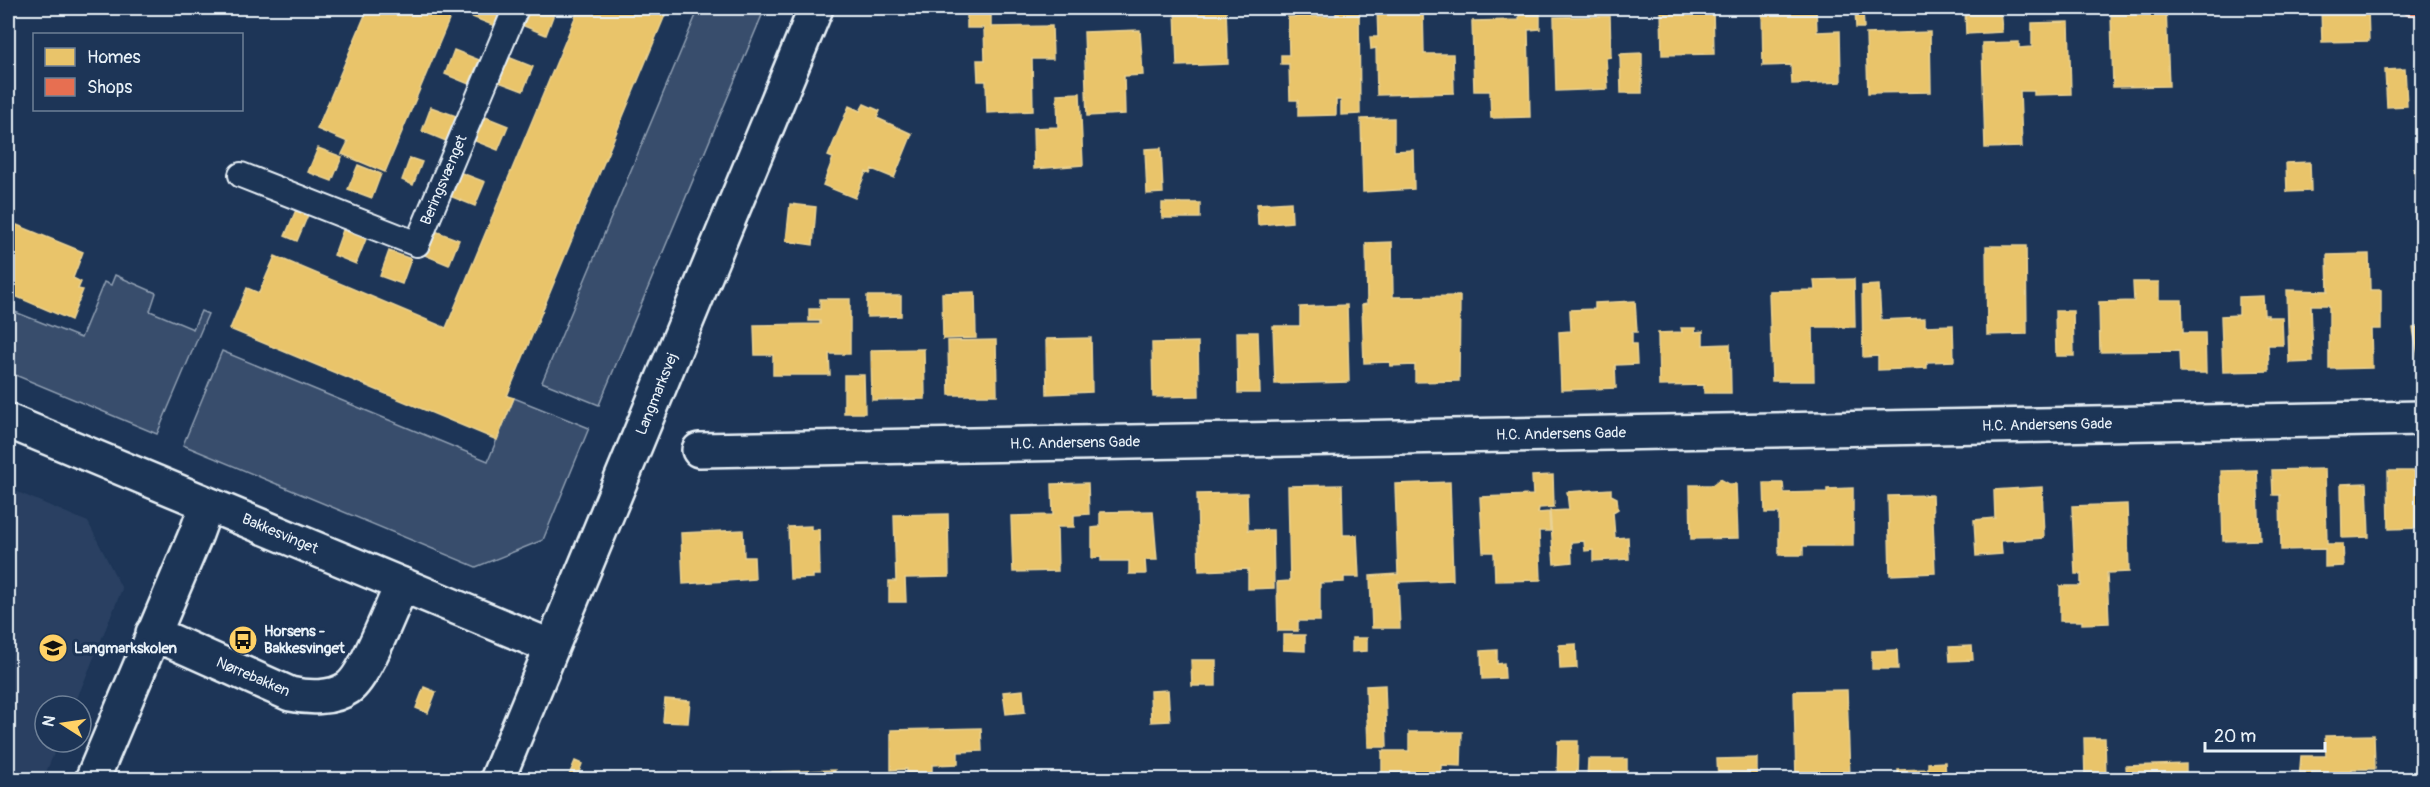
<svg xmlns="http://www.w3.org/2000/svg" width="2430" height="787" font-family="Pangolin,sans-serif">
  <rect width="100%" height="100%" fill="#1d3557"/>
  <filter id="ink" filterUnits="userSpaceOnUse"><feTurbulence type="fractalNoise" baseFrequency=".0167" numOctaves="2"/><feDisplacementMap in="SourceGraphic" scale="12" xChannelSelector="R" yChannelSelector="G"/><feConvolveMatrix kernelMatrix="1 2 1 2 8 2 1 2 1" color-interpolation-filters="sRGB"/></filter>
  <g filter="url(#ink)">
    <path fill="#2a4162" d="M8 488 88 522 122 589 74 706H45V742H59L43 779H8Z"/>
    <path fill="#374d6c" stroke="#909fb2" stroke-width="1.5" d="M699 8H765L599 405 542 382Z
      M115 275 156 293 150 311 193 329 201 311 208 314 157 434 8 372V314L10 310 81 338 104 282 111 285Z
      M222 351 488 461 514 398 589 428 543 540 476 567 183 445Z"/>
    <path fill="#e9c46a" stroke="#e9d295" stroke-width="1.5" d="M368 8H454L385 172 342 154 348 142 317 129Z
      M473 8H502L495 26 470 16Z
      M528 8H547L555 11 546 35 522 25Z
      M579 8H668L512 384 507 396 514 398 497 440 230 329 247 288 259 293 275 256 446 328Z
      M967 8H991V27L1052 26 1053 59H1032L1033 111 987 113 986 81H978L977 60H985L984 28H967Z
      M1175 8H1226L1228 64 1177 66Z
      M1336 8H1359L1360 114 1341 115V100H1336V115L1298 116V100H1290L1289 64H1281V55H1289L1288 17 1336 16Z
      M1377 8H1423L1424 54H1453L1454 93 1377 95 1376 48 1371 49 1370 37H1378Z
      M1519 8H1540V29L1528 30 1530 117 1491 118 1490 91H1474L1472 21 1519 20Z
      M1661 8H1713L1714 54 1662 55Z
      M1727 8H1746V10L1727 11Z
      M1762 8H1816L1817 32 1840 31 1841 82 1792 84 1791 65 1763 66Z
      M1855 8H1872V11H1863L1864 28H1856Z
      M1965 8H2000L2002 32 1966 34Z
      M2138 8H2166L2169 86 2113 87 2111 13 2138 12Z
      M2321 8H2368L2369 41 2322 42Z
      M1610 16 1611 57 1606 58 1608 89 1556 91 1554 17Z
      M2069 22 2071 94 2034 95V91H2020L2022 147 1985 148 1982 43 2019 42V48L2032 47V23Z
      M1140 30 1143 75 1124 76 1125 114 1087 116 1084 32Z
      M1930 32 1931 92 1868 93 1866 34Z
      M454 50 479 60 469 84 445 74Z
      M1642 53V93H1621L1620 54Z
      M508 57 533 67 523 91 499 82Z
      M2405 69 2407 106 2387 107 2385 70Z
      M1080 93 1083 165 1034 169 1033 128 1058 127 1057 94Z
      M864 104 880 111 877 118 912 134 894 178 872 169 870 174 866 172 855 198 823 185 833 158 828 156 849 106 860 111Z
      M431 107 456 116 446 141 422 131Z
      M483 116 508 126 498 150 473 140Z
      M1394 118V151L1413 150 1414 189 1363 192 1361 119Z
      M318 148 342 157 332 181 308 172Z
      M1161 148 1163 193 1147 194 1145 149Z
      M410 158 422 162 413 185 402 180Z
      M2310 162 2311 191 2287 192 2286 163Z
      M358 165 381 174 372 198 348 189Z
      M2414 169 2422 170V221Z
      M459 172 485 182 475 206 450 196Z
      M1291 202 1292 222 1258 225 1257 204Z
      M1162 203H1200V218H1162Z
      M790 204 816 207 813 245 786 241Z
      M8 210 16 213 12 223 83 252 73 278 81 282 78 289 83 290 71 320 8 293Z
      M296 210 308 215 297 241 285 236Z
      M343 230 366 239 356 264 334 255Z
      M435 231 459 240 449 265 425 255Z
      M1392 242 1393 297 1460 296 1459 381 1415 382V365L1390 366V362L1364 363 1362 305 1367 304 1366 243Z
      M1986 246H2026L2027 334 1987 335Z
      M389 251 411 259 402 284 380 276Z
      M2369 254 2370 290H2381V329H2371L2372 368 2329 369V305H2311L2313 362 2289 363 2287 290 2328 291 2327 255Z
      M1854 279 1855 327H1813L1814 381H1772L1769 291 1815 290 1814 280Z
      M2133 282H2159V300H2182L2183 333H2205L2206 373H2180L2179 351 2100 352 2099 302 2134 301Z
      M1879 285 1881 320 1925 318V326L1953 325 1954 361 1927 362V368L1878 370V356L1863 357 1862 286Z
      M975 292 976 338 943 339 942 293Z
      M867 296H901V316L867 317Z
      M2263 296 2264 315H2268V317H2282L2283 345H2268L2269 371 2223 372 2221 316 2239 315V297Z
      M820 299H850V354H829L830 375H773V355H755L754 325 820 324V321H809V309H820Z
      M1635 301 1637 332H1632V344H1636L1637 364 1615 365 1616 388 1561 390 1559 332 1571 331 1570 310 1595 309V303Z
      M1347 305 1349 382 1275 384 1273 326H1300V307Z
      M2055 311H2073L2074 356H2056Z
      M2422 326V377L2413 328Z
      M1681 328H1695V332L1703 331V345L1730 344 1731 393H1704V385L1659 386 1658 333 1682 332Z
      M1237 332H1258L1260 393H1238Z
      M1091 338 1092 392 1047 394 1046 339Z
      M996 340 997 395H949L948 341Z
      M1198 342 1199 396 1153 397 1152 343Z
      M924 349 925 399 872 400 871 350Z
      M844 375H864L865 413H844Z
      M2325 469 2327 544H2343L2344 566 2325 567V549L2281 550 2280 495H2273L2272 470Z
      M2257 470 2260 540 2223 541 2221 471Z
      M2388 471H2422V528L2389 529Z
      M1553 475 1554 507 1539 508 1538 513 1549 512 1550 531H1539L1541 580 1495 581 1494 552H1483L1480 497 1533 495 1532 476Z
      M1720 479 1729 484H1736L1738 538 1691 539 1690 485H1712Z
      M1450 482 1453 580 1398 582 1400 628H1372L1370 576 1398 574 1395 484Z
      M1088 483 1089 514 1074 515V527H1057L1058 571 1013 572 1011 516 1053 515 1052 484Z
      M1764 483H1783L1784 493 1827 492V489L1853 488V546H1803V555H1779V513H1765Z
      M2367 483 2369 537 2342 538 2341 484Z
      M1342 485 1343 535H1357L1359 577H1344V582L1320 583V621H1298V631H1278L1277 582 1290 581 1288 486Z
      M2042 487 2044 538 2001 541 2002 554 1976 556 1974 520 1995 518 1994 490Z
      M1611 489V495L1617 498 1618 509 1613 512 1615 538 1628 537 1629 559 1593 561V550L1585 551 1584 541 1571 542 1572 562 1554 564 1550 511 1569 510 1567 492Z
      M1247 493 1248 530H1273L1274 588 1248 589V569L1199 571 1197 494Z
      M1932 495 1935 573 1890 575 1888 496Z
      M2127 504 2129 572 2107 573 2109 623 2082 624V621H2060V586H2081V574H2075L2072 506Z
      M1153 511 1157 560H1145L1146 574H1129V561H1101V557L1092 558V528L1100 527V512Z
      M948 514 949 577 905 578 906 602H889V581H896L894 515Z
      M811 526V530L819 529 820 575H813V578L790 579 788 527Z
      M743 530 744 557H754L755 579 683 584 681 533Z
      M1283 635H1305V651L1283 650Z
      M1352 638H1367V651L1352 652Z
      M1576 644 1577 668 1560 669 1559 645Z
      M1972 646 1973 660 1950 661 1949 647Z
      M1497 650V664L1504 663 1505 678 1482 679 1481 651Z
      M1897 650 1898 669H1872V651Z
      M1191 660H1216V686H1192Z
      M1385 685 1387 747H1368L1366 686Z
      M424 687 436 692 428 713 416 708Z
      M1023 690 1025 712 1006 714 1003 692Z
      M1168 690 1170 721 1151 722 1150 691Z
      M1847 690 1850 780H1796L1794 691Z
      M665 699 690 701 688 723 663 722Z
      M981 728 982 751 958 752V764L932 765V780H907V769L891 770V730Z
      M1409 732H1462L1461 766 1441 765V780H1382V751H1409Z
      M2374 735 2375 769H2352V780H2299L2301 756H2326L2325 736Z
      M2084 738H2105L2106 780H2085Z
      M1558 741H1578L1577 780H1557Z
      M1757 758V780H1718L1717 759Z
      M1588 759H1627V779L1634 780H1587Z
      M575 761 582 764 576 780H567Z
      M1945 762 1946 780H1898V770L1928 769V763Z
      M2186 764V780H2127L2126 766Z
      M835 770 834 776 856 775 857 780H772V772Z
      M660 777V780H629V778Z"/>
    <path fill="#e76f51" stroke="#e79683" stroke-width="1.5" d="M2406 8H2422V15H2406Z"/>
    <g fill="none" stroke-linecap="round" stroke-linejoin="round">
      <g stroke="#e8f1f8" stroke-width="28">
        <path id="lane" d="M241 175 417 244 516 8"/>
      </g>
      <g stroke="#e8f1f8" stroke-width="38">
        <path id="street" d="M699 450 2422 418
          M153 633 290 694C308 698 332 699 348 688 366 676 391 607 402 585
          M92 780 196 534 207 504"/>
      </g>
      <g stroke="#e8f1f8" stroke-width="38">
        <path id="secondary" d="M8 421 552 647
          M497 780 816 8"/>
      </g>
      <use href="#lane" stroke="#1d3557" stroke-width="24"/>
      <use href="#street" stroke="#1d3557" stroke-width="33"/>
      <use href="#secondary" stroke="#1d3557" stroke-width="33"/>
    </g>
  </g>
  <defs>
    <g id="bus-disc" transform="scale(1.5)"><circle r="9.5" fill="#ffd166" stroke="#1d3557"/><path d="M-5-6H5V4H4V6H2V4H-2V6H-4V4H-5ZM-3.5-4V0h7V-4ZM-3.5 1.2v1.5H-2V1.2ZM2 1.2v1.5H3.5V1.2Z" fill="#111"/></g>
    <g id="school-disc" transform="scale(1.5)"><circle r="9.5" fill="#ffd166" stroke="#1d3557"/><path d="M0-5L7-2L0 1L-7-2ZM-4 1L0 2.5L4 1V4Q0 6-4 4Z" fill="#111"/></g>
  </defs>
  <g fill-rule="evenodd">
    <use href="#bus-disc" x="243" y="640"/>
    <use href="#school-disc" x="53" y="648"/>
  </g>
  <g text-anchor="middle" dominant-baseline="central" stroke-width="6" stroke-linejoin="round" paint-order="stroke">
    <g font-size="15" fill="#e8f1f8" stroke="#1d3557">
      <text transform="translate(444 180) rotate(-67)">Beringsvænget</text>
      <text transform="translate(657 394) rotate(-68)">Langmarksvej</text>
      <text transform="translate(2047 425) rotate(-1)">H.C. Andersens Gade</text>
      <text transform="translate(1561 434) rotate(-1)">H.C. Andersens Gade</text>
      <text transform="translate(1075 443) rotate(-1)">H.C. Andersens Gade</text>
      <text transform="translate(280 534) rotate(23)">Bakkesvinget</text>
      <text transform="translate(253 677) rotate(23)">Nørrebakken</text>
    </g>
    <g font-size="15" font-weight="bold" fill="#e8f1f8" stroke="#1d3557" text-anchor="start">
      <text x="264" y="631">Horsens -<tspan x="264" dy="17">Bakkesvinget</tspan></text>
      <text x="74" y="648">Langmarkskolen</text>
    </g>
  </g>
  <rect width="2430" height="787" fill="none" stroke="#1d3557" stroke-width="30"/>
  <rect x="15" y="15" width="2400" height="757" fill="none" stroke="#e8f1f8" stroke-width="2" filter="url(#ink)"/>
  <rect x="33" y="33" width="210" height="78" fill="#1d3557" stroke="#6e8097" stroke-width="1.5"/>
  <rect x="45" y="48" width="30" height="18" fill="#e9c46a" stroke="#6e8097" stroke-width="1.5"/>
  <text x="87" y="63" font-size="18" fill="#e8f1f8">Homes</text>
  <rect x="45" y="78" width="30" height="18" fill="#e76f51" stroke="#6e8097" stroke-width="1.5"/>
  <text x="87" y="93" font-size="18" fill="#e8f1f8">Shops</text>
  <g transform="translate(63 724) rotate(282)"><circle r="28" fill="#1d3557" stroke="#6e8097" stroke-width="1.5"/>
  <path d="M0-4.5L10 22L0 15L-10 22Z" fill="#ffd166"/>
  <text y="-9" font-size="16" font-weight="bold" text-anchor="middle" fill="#e8f1f8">N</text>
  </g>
  <path d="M2205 742v9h120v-9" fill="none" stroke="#e8f1f8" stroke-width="3"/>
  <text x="2214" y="742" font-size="18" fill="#e8f1f8" stroke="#1d3557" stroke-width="4.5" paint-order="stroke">20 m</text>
</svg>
